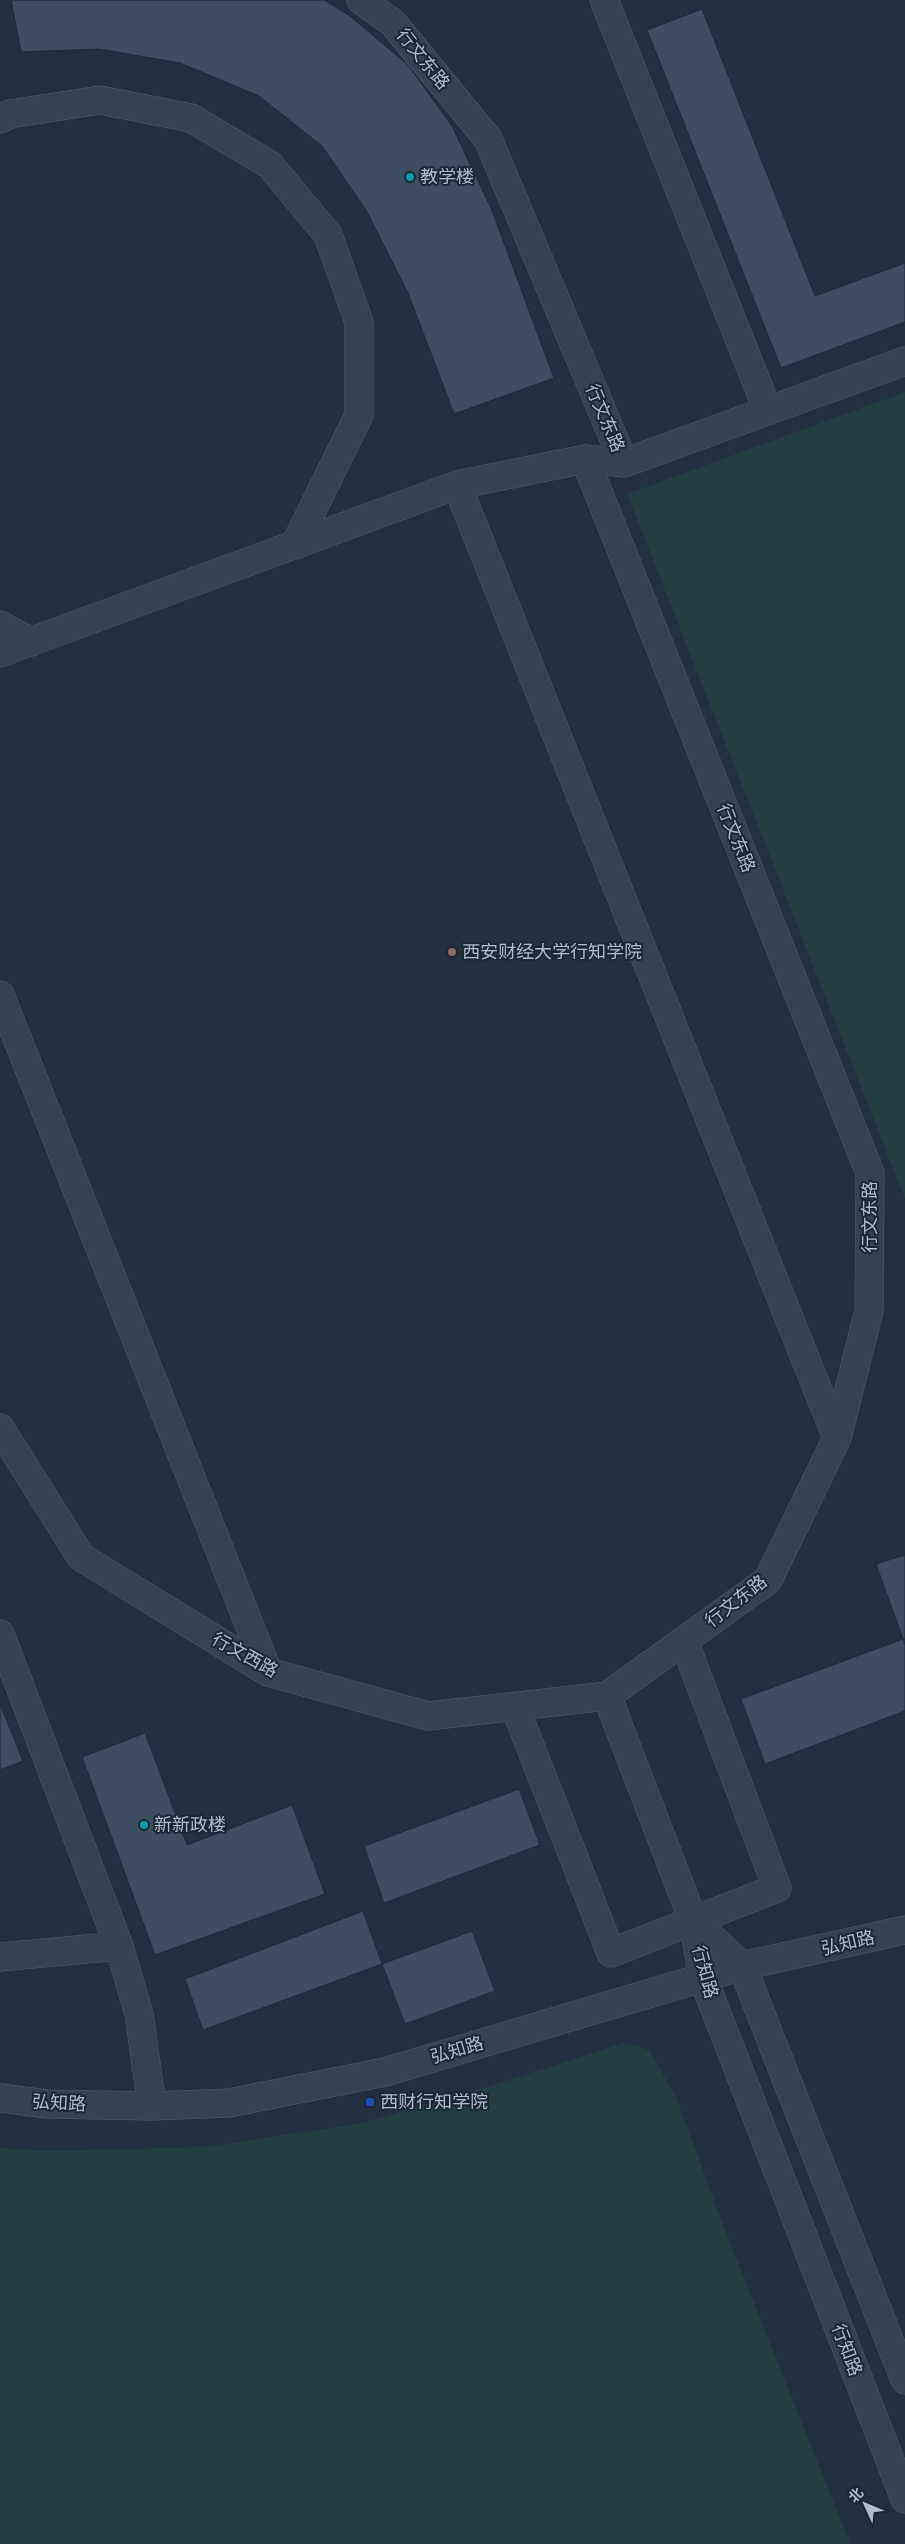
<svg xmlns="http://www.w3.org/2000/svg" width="905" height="2544" font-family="'Nunito Sans','Noto Sans SC',sans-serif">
  <rect width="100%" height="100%" fill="#223040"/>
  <path fill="#243f41" d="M905 392V1199L627 494Z
    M624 2043 649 2050 676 2097 725 2230 850 2544H0V2148L47 2151 204 2147 357 2124 481 2089Z"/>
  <path fill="#3d4e60" stroke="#1d2937" d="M11 0H324L350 16 408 65 452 126 491 208 554 378 454 414 408 293 366 210 322 146 259 96 180 63 99 49 21 52Z
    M702 9 815 296 905 263V322L781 368 647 30Z
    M905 1555V1639H903L876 1564Z
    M903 1639 905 1645V1711L765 1764 741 1699Z
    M0 1704 23 1761 0 1770Z
    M145 1733 187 1845 292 1805 325 1894 155 1955 82 1757Z
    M519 1789 540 1845 384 1903 364 1846Z
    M363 1911 382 1964 203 2030 185 1979Z
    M472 1931 495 1991 405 2024 382 1964Z"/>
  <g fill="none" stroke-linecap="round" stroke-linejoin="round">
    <g stroke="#54606e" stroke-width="29">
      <path id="minor" d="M604 0 768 411
        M0 119 10 114 100 100 191 118 270 165 328 235 359 322V415L295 545
        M624 463 905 361
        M457 485 837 1438
        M0 625 31 642
        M0 653 457 485 585 459
        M0 995 268 1672
        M0 1428 81 1557 268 1672 428 1716 607 1696 768 1580 837 1438 869 1311 870 1173 585 459 624 463 488 139 393 23 361 0
        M0 1634 119 1946 139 2014 152 2106
        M607 1696 693 1920 703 1978 905 2499
        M515 1707 611 1953 777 1888 684 1641
        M693 1920 742 1966 905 2380
        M0 1957 119 1946
        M0 2098 47 2104 152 2106 229 2103 385 2072 742 1966 905 1930"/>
    </g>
    <use href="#minor" stroke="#364250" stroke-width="28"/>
  </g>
  <g fill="#0f9aa8" stroke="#1b2735" stroke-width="2">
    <circle cx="410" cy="177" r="5"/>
    <circle cx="144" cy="1825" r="5"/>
  </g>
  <circle fill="#8d6e63" stroke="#1b2735" stroke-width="2" cx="452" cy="952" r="5"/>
  <rect fill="#1a4fb4" stroke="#1b2735" stroke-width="2" x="365" y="2097" width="10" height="10" rx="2.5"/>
  <g text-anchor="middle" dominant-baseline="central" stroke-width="4" stroke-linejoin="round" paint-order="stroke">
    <g font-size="18" fill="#b2bdcb" stroke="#1b2735">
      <text transform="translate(423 59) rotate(51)">行文东路</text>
      <text transform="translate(605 418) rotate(67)">行文东路</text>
      <text transform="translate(736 838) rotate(68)">行文东路</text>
      <text transform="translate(870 1217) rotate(-90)">行文东路</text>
      <text transform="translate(736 1601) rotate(-38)">行文东路</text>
      <text transform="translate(245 1655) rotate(29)">行文西路</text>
      <text transform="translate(848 1943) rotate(-13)">弘知路</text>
      <text transform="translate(705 1972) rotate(75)">行知路</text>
      <text transform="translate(457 2050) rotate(-16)">弘知路</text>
      <text transform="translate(59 2103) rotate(3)">弘知路</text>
      <text transform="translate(847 2350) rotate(69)">行知路</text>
    </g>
    <g font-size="18" fill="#b2bdcb" stroke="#1b2735" text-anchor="start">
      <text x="420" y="177">教学楼</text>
      <text x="462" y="952">西安财经大学行知学院</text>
      <text x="154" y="1825">新新政楼</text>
      <text x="380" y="2102">西财行知学院</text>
    </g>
  </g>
  <g transform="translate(865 2504) rotate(314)" stroke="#1b2735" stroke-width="4" paint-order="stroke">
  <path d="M0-4L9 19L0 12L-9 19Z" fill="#b2bdcb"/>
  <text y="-8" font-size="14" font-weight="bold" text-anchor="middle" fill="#b2bdcb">北</text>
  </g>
</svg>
